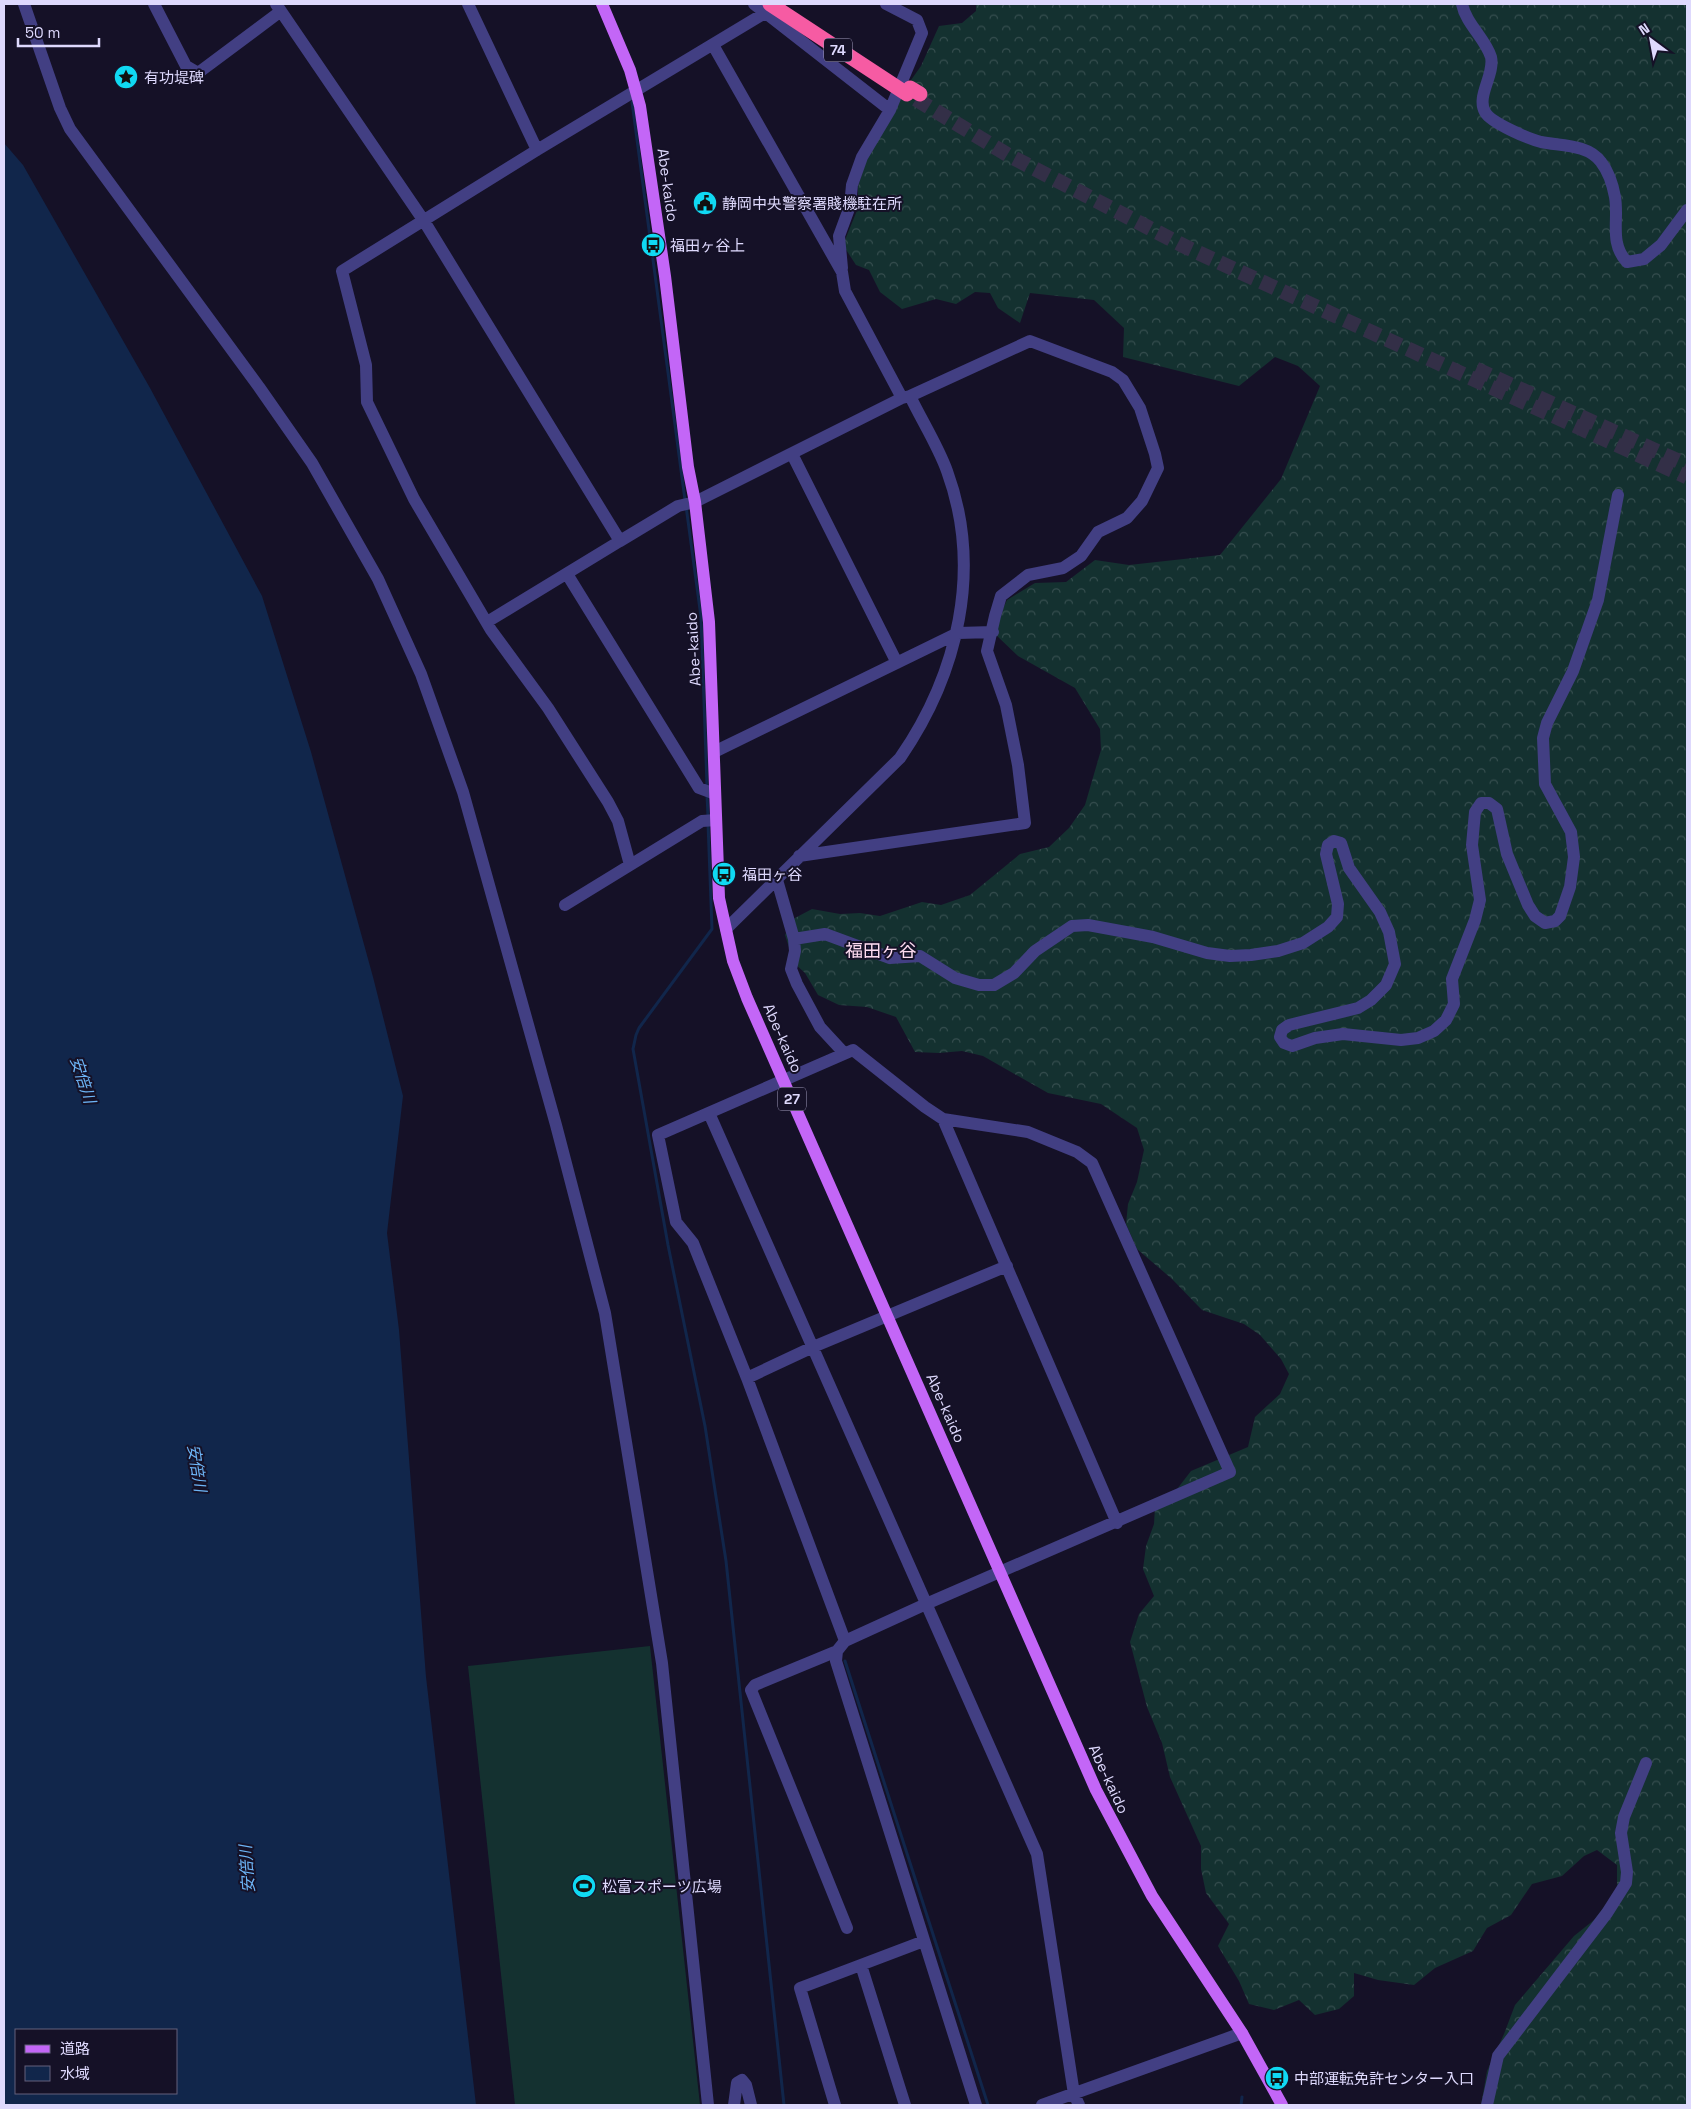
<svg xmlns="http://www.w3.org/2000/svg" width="1691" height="2109" font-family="'Space Grotesk','Noto Sans JP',sans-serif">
  <defs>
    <pattern id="forest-crowns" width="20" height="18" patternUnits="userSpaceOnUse" patternTransform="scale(1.25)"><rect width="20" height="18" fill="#143130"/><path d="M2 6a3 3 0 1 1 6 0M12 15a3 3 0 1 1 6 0" fill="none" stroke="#364e4f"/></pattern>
  </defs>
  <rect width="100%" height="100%" fill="#151127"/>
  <path fill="url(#forest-crowns)" d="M976 4H1687V2105H1481L1487 2071 1504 2034 1515 2005 1574 1936 1594 1920 1617 1890V1865L1597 1850 1584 1856 1562 1876 1532 1884 1511 1915 1487 1928 1473 1951 1435 1968 1414 1985 1378 1980 1354 1973V1996L1339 2009 1315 2015 1299 2000 1274 2010 1249 2004 1239 1981 1218 1946 1229 1924 1206 1893 1201 1869V1846L1170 1777 1162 1743 1147 1707 1130 1642 1139 1614 1154 1596 1143 1569 1146 1546 1154 1524 1155 1507 1174 1493 1191 1471 1248 1447 1255 1417 1280 1394 1289 1374 1281 1359 1260 1335 1244 1324 1202 1310 1172 1279 1137 1249 1126 1224 1128 1204 1137 1182 1144 1150 1137 1128 1101 1104 1048 1093 983 1056 962 1051 939 1053 915 1052 896 1017 867 1007 839 1005 818 995 805 973 794 963 785 935 793 919 812 909 840 914 860 913 880 916 922 902 941 905 970 895 1020 854 1049 847 1069 828 1085 805 1101 750 1100 729 1075 688 1018 656 996 635 999 617 1007 600 1035 583 1066 582 1095 560 1129 565 1220 555 1281 479 1320 386 1298 366 1275 357 1239 386 1123 357 1124 328 1094 300 1030 293 1020 323 998 308 990 293 975 292 956 304 936 299 902 309 880 292 869 270 856 265 843 245 858 208V186L867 159 899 97 921 66 939 26 962 23 976 11Z"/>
  <path fill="#143130" d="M650 1646 700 2105H515L468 1666Z"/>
  <path fill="#11264b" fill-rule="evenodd" d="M4 143 23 165 150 388 262 596 311 752 373 977 403 1096 387 1233 399 1330 426 1677 476 2105H4ZM16 2030H176V2093H16Z"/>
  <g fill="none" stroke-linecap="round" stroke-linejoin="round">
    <path stroke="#11264b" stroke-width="3" d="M632 102 685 500
      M686 506 701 617 707 786
      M707 795 708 816
      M708 823 712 929 639 1028 636 1035 633 1049 668 1245 705 1426 726 1561 784 2105
      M845 1661 988 2105
      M1241 2105 1242 2097"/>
    <path stroke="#332f47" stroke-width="15" stroke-dasharray="15 8" stroke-linecap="butt" d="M916 99 1008 155 1188 248 1687 477
      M1476 369 1687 465"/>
    <path stroke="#423f83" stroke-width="12" d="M24 4 60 108 70 129 259 387 312 463 378 579 421 674 463 792 556 1125 605 1313 662 1663 708 2105
      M154 4 186 66 198 73 281 11
      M276 4 424 221 620 541 678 506 695 502 902 398 910 396 1030 341 1112 372 1123 380 1140 408 1155 454 1158 468 1142 501 1127 518 1098 532 1081 556 1063 568 1028 575 1001 596 995 616 987 651 1006 705 1018 765 1025 823 799 856
      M468 4 537 150
      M754 4 890 110
      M1462 4C1466 24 1485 38 1491 57 1495 75 1476 96 1485 112 1491 123 1529 139 1541 142 1561 146 1588 144 1601 162 1608 171 1613 186 1615 197 1619 220 1609 243 1627 262L1644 259 1661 245 1687 210
      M713 45 842 272 845 291 902 398
      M842 268 839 236 850 206 852 185 862 157 890 110 922 33 917 20 886 4
      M792 454 897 663
      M567 574 699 788 715 794
      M487 622 620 541
      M714 752 958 633 993 632
      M630 865 618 821 608 802 548 708 491 630 414 499 367 402 366 365 342 271 537 150 780 4
      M777 880 794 939 795 951 791 969 797 984 820 1027 844 1053
      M565 905 702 821 716 820
      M726 929 900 758C958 674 983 569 947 471 938 446 922 421 910 396
      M794 939 825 934 890 958 920 956 955 978 979 985H994L1014 973 1035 951 1072 926 1088 925 1153 937 1207 953 1230 956 1251 955 1278 951 1303 943 1328 927 1337 917 1338 904 1326 854 1328 845 1334 841 1341 843 1349 868 1380 912 1389 932 1395 964 1386 985 1371 1000 1358 1008 1289 1025 1282 1030 1280 1037 1284 1043 1292 1046 1315 1038 1343 1034 1401 1040 1418 1038 1434 1031 1446 1020 1454 1004 1452 979 1475 920 1480 900 1472 845 1475 812 1481 803H1489L1497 809 1507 854 1528 905 1535 916 1545 923 1555 921 1560 916 1570 887 1574 857 1571 832 1545 784 1543 738 1547 723 1573 671 1598 600 1618 495
      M853 1050 925 1107 943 1119 1028 1132 1077 1152 1092 1163 1230 1472 926 1604 845 1641 747 1378 693 1243 676 1222 658 1135Z
      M709 1113 1037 1854 1074 2094 1079 2105
      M943 1119 1117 1523
      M747 1378 813 1347 1007 1266
      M845 1641 837 1651 836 1661 976 2105
      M837 1651 755 1685 751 1690 847 1928
      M861 1965 905 2105
      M734 2105 737 2083 742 2080 746 2085 751 2105
      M835 2105 800 1988 924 1941
      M1042 2105 1242 2033
      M1487 2105 1498 2056 1607 1913 1626 1883 1627 1872 1621 1833 1624 1817 1646 1763"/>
    <path stroke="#c366f7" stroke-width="12" d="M602 4 630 70 640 106 665 276 688 467 695 502 709 622 719 898 733 961 747 998 1096 1790 1152 1896 1242 2033 1282 2105"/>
    <path stroke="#f65ba3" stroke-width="15" d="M910 88 920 94"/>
    <path stroke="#f65ba3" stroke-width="15" d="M770 4 907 94"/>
  </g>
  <defs>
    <g id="sight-disc" transform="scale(1.25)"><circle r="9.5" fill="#10d9f3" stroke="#151127"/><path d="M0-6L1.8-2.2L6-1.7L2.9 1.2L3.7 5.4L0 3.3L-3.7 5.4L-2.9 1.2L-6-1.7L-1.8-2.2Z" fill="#111"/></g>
    <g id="civic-disc" transform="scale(1.25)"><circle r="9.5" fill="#10d9f3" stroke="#151127"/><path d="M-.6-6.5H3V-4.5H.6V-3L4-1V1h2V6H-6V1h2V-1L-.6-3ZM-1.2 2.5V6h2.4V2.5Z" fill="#111"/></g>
    <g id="bus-disc" transform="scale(1.25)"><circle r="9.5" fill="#10d9f3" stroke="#151127"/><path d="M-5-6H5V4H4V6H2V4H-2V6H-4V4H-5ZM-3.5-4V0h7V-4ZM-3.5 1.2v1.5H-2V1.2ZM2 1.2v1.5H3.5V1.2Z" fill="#111"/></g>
    <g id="stadium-disc" transform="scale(1.25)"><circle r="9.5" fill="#10d9f3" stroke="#151127"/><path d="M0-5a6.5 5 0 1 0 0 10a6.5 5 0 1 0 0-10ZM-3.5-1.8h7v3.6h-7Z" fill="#111"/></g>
  </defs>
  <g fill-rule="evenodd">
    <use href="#sight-disc" x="126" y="77"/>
    <use href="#civic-disc" x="705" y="203"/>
    <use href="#bus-disc" x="653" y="245"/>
    <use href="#bus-disc" x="724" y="874"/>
    <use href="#stadium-disc" x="584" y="1886"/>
    <use href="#bus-disc" x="1277" y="2078"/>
  </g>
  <g text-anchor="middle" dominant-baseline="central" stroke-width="4" stroke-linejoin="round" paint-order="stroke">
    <g fill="#151127" stroke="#a29dbd" stroke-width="1">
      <rect x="824" y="38.5" width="28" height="23" rx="4"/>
      <rect x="778" y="1087.5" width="28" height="23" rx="4"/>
    </g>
    <g font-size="14" font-weight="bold" fill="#ded9fd">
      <text x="838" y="50">74</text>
      <text x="792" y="1099">27</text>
    </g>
    <g font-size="15" fill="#ded9fd" stroke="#151127" text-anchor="start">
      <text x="144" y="77">有功堤碑</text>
      <text x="722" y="203">静岡中央警察署賤機駐在所</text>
      <text x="670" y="245">福田ヶ谷上</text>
      <text x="742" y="874">福田ヶ谷</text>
      <text x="602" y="1886">松富スポーツ広場</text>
      <text x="1294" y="2078">中部運転免許センター入口</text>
    </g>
    <g font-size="15" fill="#ded9fd" stroke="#151127">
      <text transform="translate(668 185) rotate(82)">Abe-kaido</text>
      <text transform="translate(693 649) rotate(-93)">Abe-kaido</text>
      <text transform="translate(783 1038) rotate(66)">Abe-kaido</text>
      <text transform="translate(946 1408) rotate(66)">Abe-kaido</text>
      <text transform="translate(1109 1779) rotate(65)">Abe-kaido</text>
    </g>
    <g font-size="16" font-style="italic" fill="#6db5f7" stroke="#151127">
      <text transform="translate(83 1080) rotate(72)">安倍川</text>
      <text transform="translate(197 1468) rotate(81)">安倍川</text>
      <text transform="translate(247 1869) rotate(-94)">安倍川</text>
    </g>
    <g font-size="18" fill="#fddbf0" stroke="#151127">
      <text x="881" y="950">福田ヶ谷</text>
    </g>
  </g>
  <rect width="1691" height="2109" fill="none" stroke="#ded9fd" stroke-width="10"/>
  <rect x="15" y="2029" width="162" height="65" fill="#151127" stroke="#65617d"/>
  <rect x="25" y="2045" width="25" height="8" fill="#c366f7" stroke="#65617d"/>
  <text x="60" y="2054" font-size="15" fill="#ded9fd">道路</text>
  <rect x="25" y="2066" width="25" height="15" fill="#11264b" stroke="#65617d"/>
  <text x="60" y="2079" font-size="15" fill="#ded9fd">水域</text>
  <g transform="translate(1651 40) rotate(328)" stroke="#151127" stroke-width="4" paint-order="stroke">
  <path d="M0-4L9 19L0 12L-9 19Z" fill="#ded9fd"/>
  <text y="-8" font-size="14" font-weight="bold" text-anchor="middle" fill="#ded9fd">N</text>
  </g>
  <path d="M18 38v8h81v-8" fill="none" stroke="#ded9fd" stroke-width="2.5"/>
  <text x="25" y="38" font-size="15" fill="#ded9fd" stroke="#151127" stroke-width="4" paint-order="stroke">50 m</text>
</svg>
